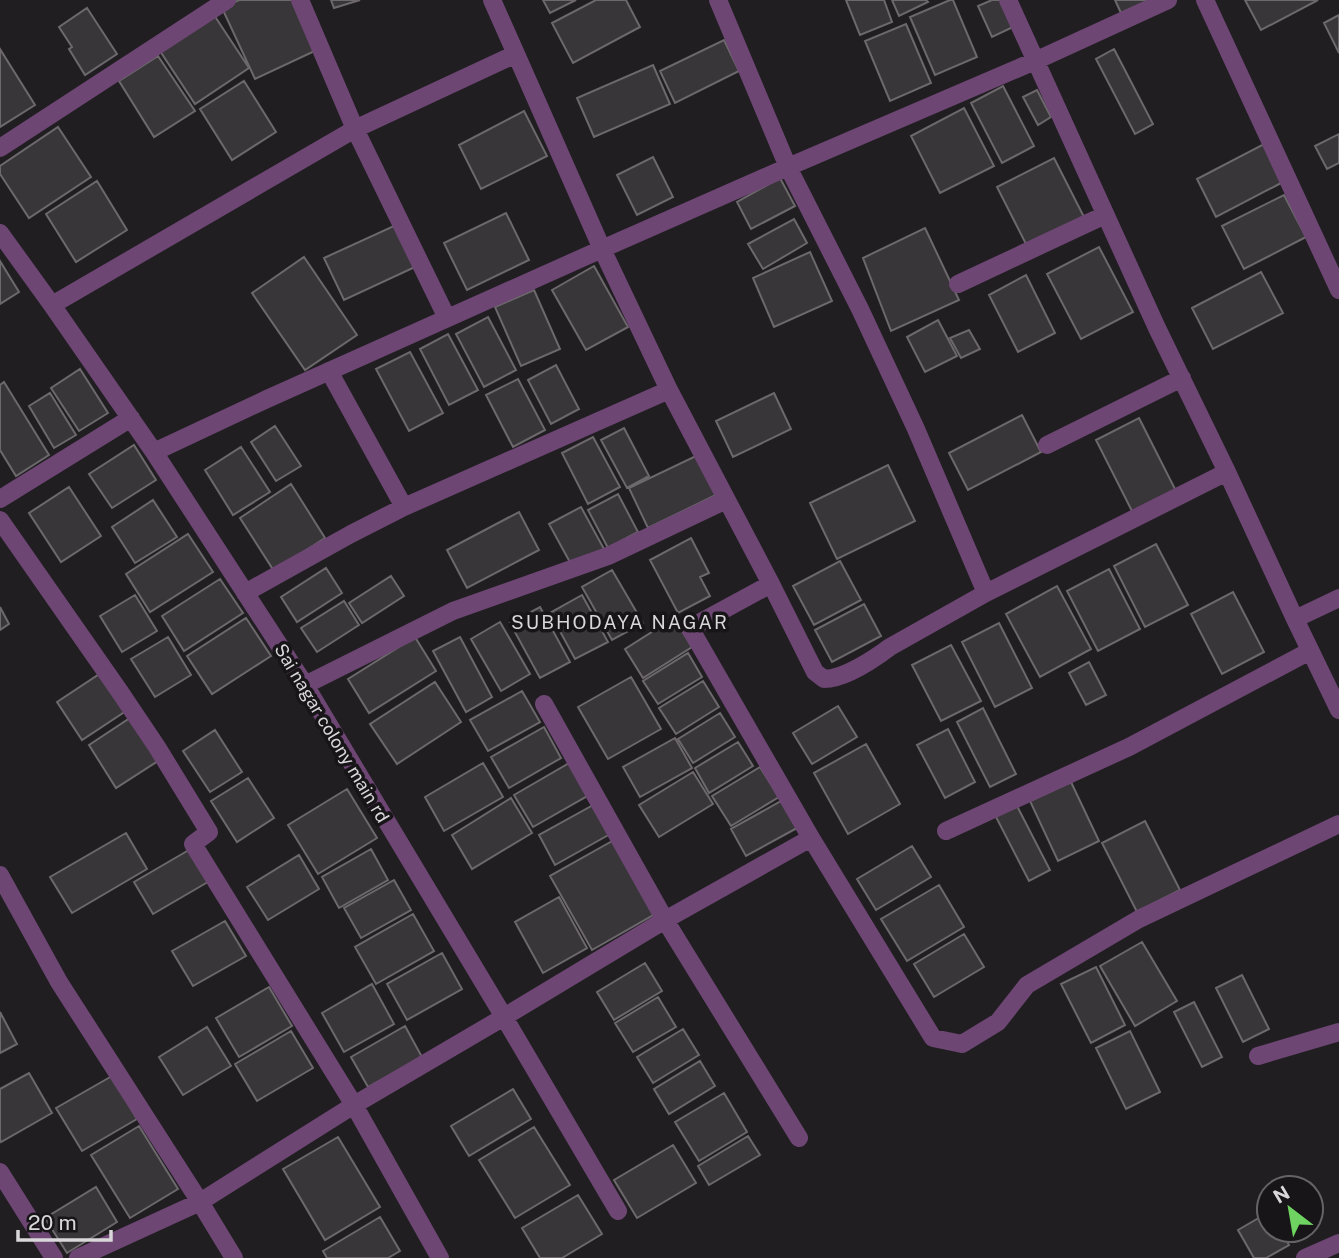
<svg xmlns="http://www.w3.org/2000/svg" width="1339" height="1258" font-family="'Public Sans',sans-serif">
  <rect width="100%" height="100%" fill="#211e22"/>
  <path fill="#39363a" stroke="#6c686c" stroke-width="2" d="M239 0H296L319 49 255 79 222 8Z
    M331 0H360L334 8Z
    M543 0H576L550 13Z
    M596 0H626L640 27 573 63 552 23Z
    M846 0H884L892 22 860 35Z
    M892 0H926L928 2 899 16Z
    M950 0H953L977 57 935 75 910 17Z
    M992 0H1001L1013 27 992 37 978 6Z
    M1115 0H1150L1121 13Z
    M1245 0H1318L1261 30Z
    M87 8 117 54 85 75 69 49 72 47 59 27Z
    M214 15 249 68 195 104 160 51Z
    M1339 15V53L1324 23Z
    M906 24 931 83 890 101 865 41Z
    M724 40 739 71 675 103 660 71Z
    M0 49 35 105 0 127Z
    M1114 49 1153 124 1135 134 1096 59Z
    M158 56 195 111 154 137 119 81Z
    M653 65 670 104 594 137 577 98Z
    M244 81 276 132 232 160 200 109Z
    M1003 86 1034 146 1002 163 971 103Z
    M1037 90 1051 117 1038 125 1023 97Z
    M964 108 994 166 940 193 911 136Z
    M524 111 547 156 481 189 459 145Z
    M58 127 91 177 29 218 0 174V166Z
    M1339 134V163L1327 169 1315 146Z
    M1264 144 1283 182 1216 217 1197 179Z
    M653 157 673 197 637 215 617 175Z
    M1054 158 1084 217 1027 246 997 187Z
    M780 178 795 206 751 229 737 202Z
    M97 181 127 230 76 262 46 214Z
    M1284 195 1306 237 1244 269 1222 226Z
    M506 213 529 260 467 290 444 243Z
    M794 219 807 243 763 269 748 244Z
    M396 225 415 267 344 300 324 258Z
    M925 228 959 300 891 331 863 258Z
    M1099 247 1133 312 1081 339 1047 274Z
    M810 252 832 301 774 327 753 278Z
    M304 257 357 335 305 370 252 293Z
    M0 261 19 292 0 304Z
    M594 266 628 327 586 350 552 290Z
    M1261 272 1283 313 1213 349 1192 308Z
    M1026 275 1055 333 1018 352 989 295Z
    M534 290 560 349 521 366 495 307Z
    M488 317 516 370 484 387 456 334Z
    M938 320 957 356 925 372 907 337Z
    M969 330 980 349 961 358 950 338Z
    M448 334 478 390 449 405 420 349Z
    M410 352 443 413 409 431 376 369Z
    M556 365 579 409 551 424 528 380Z
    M80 369 108 413 79 431 51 388Z
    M518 379 545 430 513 447 486 395Z
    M4 382 49 455 16 476 0 450V385Z
    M50 393 76 435 54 448 29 406Z
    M774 393 791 429 733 457 716 421Z
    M1022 415 1041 452 968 490 949 453Z
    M1139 418 1176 491 1133 513 1096 440Z
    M275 426 301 466 276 481 251 442Z
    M624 428 649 476 627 488 601 440Z
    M593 437 620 487 588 504 562 453Z
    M134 445 156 480 112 508 89 474Z
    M241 447 270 492 233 515 205 470Z
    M700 454 718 494 648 528 629 488Z
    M888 465 915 521 837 559 810 503Z
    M291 484 325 538 274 571 240 518Z
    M69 487 101 536 61 562 29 513Z
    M618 494 638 532 608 548 588 510Z
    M153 500 177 537 135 563 112 527Z
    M581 507 604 549 572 566 549 524Z
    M519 512 539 550 467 588 447 550Z
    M188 534 213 572 150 612 126 574Z
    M691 538 709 573 700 577 710 596 678 613 650 560Z
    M1156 544 1188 605 1145 627 1114 566Z
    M840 561 861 600 814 625 793 586Z
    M326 568 342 593 297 622 281 597Z
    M1109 569 1140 629 1098 651 1067 591Z
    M612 570 643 623 612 640 582 587Z
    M391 576 404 596 362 623 349 603Z
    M220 579 243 613 184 651 162 616Z
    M1057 586 1091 649 1040 677 1006 614Z
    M1233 592 1264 652 1222 674 1191 614Z
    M135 595 157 631 122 652 100 616Z
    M582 595 608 642 575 659 550 613Z
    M344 601 359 625 317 652 301 628Z
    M864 604 881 636 832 662 815 630Z
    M0 607 9 624 0 630Z
    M540 607 570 662 540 678 510 623Z
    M246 618 271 656 212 694 187 656Z
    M674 618 692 647 643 678 625 649Z
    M500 622 530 674 501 691 471 639Z
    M999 623 1032 688 995 707 962 642Z
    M168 637 191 675 155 697 131 659Z
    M415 637 436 671 369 713 348 679Z
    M460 637 492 697 466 712 433 651Z
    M951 645 981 701 941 721 912 665Z
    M688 653 702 677 658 704 643 681Z
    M1089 662 1106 695 1086 705 1069 673Z
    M104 671 129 709 82 740 57 702Z
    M631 677 661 729 608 759 578 707Z
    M703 681 719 707 676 734 659 708Z
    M435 682 461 722 397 764 370 724Z
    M522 691 540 722 488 751 470 720Z
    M838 706 857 737 812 764 793 733Z
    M983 708 1016 774 990 787 957 722Z
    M720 713 735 737 693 763 678 739Z
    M130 718 158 761 116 788 89 745Z
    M544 727 561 758 509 788 491 757Z
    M948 729 975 782 945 798 917 745Z
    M215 730 242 772 210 792 183 751Z
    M675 738 692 768 640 797 623 767Z
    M738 742 753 766 709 793 695 768Z
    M866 744 900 804 848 834 814 773Z
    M571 762 589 795 533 827 514 795Z
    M483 763 503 797 444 831 425 797Z
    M760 767 779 797 731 826 712 796Z
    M693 772 713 804 659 837 639 805Z
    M248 778 274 818 237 842 211 801Z
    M1071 782 1099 841 1058 861 1030 801Z
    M347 789 377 838 318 874 288 825Z
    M511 798 532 833 472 869 452 835Z
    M781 801 797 828 746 856 731 829Z
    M595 804 612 833 555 865 539 835Z
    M1016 804 1050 870 1029 881 995 815Z
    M1145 821 1180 890 1137 912 1102 843Z
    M126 833 147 869 72 913 50 877Z
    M614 840 655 914 592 950 550 876Z
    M912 846 931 877 876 910 857 879Z
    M194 847 213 879 153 914 134 882Z
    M371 849 388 880 339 908 322 877Z
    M299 855 319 889 268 920 247 887Z
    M394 880 411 910 361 938 344 908Z
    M939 885 964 927 907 961 881 919Z
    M559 897 587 948 543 973 515 922Z
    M413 914 434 951 376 984 355 947Z
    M225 921 246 956 193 986 172 951Z
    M964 934 984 967 934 997 914 964Z
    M1142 942 1177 1001 1135 1026 1100 966Z
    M442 953 462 989 407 1020 387 984Z
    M645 963 662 991 614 1020 597 992Z
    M1096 967 1125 1025 1091 1043 1061 984Z
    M1242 975 1269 1029 1243 1042 1216 988Z
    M372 984 394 1024 344 1052 322 1013Z
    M269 987 292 1026 239 1057 216 1018Z
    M658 997 676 1027 633 1052 615 1023Z
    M1194 1002 1222 1057 1202 1067 1174 1012Z
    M0 1012 17 1044 0 1053Z
    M405 1026 422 1057 368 1087 351 1057Z
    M207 1027 231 1066 183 1095 159 1057Z
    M683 1029 699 1055 653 1083 637 1057Z
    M291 1031 313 1068 257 1101 235 1064Z
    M1130 1031 1160 1092 1126 1109 1096 1048Z
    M700 1061 715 1086 669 1114 654 1089Z
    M29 1073 52 1113 1 1142 0 1139V1089Z
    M112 1076 137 1119 82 1151 56 1108Z
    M513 1089 531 1119 469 1156 451 1126Z
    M724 1093 747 1132 699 1161 675 1122Z
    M139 1126 178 1189 130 1218 91 1155Z
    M534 1127 570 1185 515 1218 479 1160Z
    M748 1136 760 1155 709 1185 698 1166Z
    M338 1137 380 1207 325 1240 283 1169Z
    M673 1145 696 1183 637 1218 614 1180Z
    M96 1187 117 1222 67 1253 45 1218Z
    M578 1195 602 1234 562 1258H540L522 1228Z
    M1269 1212V1230H1281L1289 1245 1266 1258H1254L1238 1230Z
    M380 1217 400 1251 388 1258H327L323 1251Z"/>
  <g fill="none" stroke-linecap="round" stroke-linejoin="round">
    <path stroke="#6d4674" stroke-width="18" d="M300 0 355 129 447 318
      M718 0 788 167 860 309 916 429 986 593
      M1008 0 1157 328 1227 472
      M1205 0 1339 290
      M516 54 602 249 669 390 771 584 690 628 811 838 933 1038 962 1044 998 1022 1027 985 1139 919 1339 824
      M0 148 227 0
      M0 233 52 305 154 452 267 399 602 249 788 167 1035 61 1168 0
      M958 284 1105 215
      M52 305 355 129 516 54 492 0
      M329 371 404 507
      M1047 445 1182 378
      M154 452 305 685 504 1017 665 920 811 838
      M0 499 131 418
      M0 520 120 692 157 747 209 832 193 844 354 1105 200 1202 78 1258
      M771 584 815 672 824 679C844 679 874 659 890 647L986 593 1227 472 1295 619 1339 710
      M245 593 351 534 404 507 669 390
      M1295 619 1339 598
      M305 685 453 611 608 556 726 500
      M544 704 665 920 799 1138
      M946 831 1129 747 1310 651
      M0 875 59 982 200 1202 234 1258
      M1258 1056 1339 1032
      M0 1172 54 1258
      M440 1258 354 1105 504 1017 618 1211
      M1305 1258 1339 1243"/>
  </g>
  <g text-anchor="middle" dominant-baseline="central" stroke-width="7" stroke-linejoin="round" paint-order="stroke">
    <g font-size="18" fill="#d9d7d9" stroke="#181518">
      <text transform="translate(332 733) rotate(59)">Sai nagar colony main rd</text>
    </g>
    <g font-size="19" letter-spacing="2" fill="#d9d7d9" stroke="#181518">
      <text x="620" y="622">SUBHODAYA NAGAR</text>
    </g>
  </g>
  <g transform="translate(1290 1209) rotate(329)"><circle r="33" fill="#181518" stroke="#656365" stroke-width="2"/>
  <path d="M0-5L12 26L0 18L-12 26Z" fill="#6ed361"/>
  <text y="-10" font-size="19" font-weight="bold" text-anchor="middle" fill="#d9d7d9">N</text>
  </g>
  <path d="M18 1230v10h93v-10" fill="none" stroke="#d9d7d9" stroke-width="3.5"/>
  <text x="28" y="1230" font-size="21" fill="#d9d7d9" stroke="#181518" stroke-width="5" paint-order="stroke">20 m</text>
</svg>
